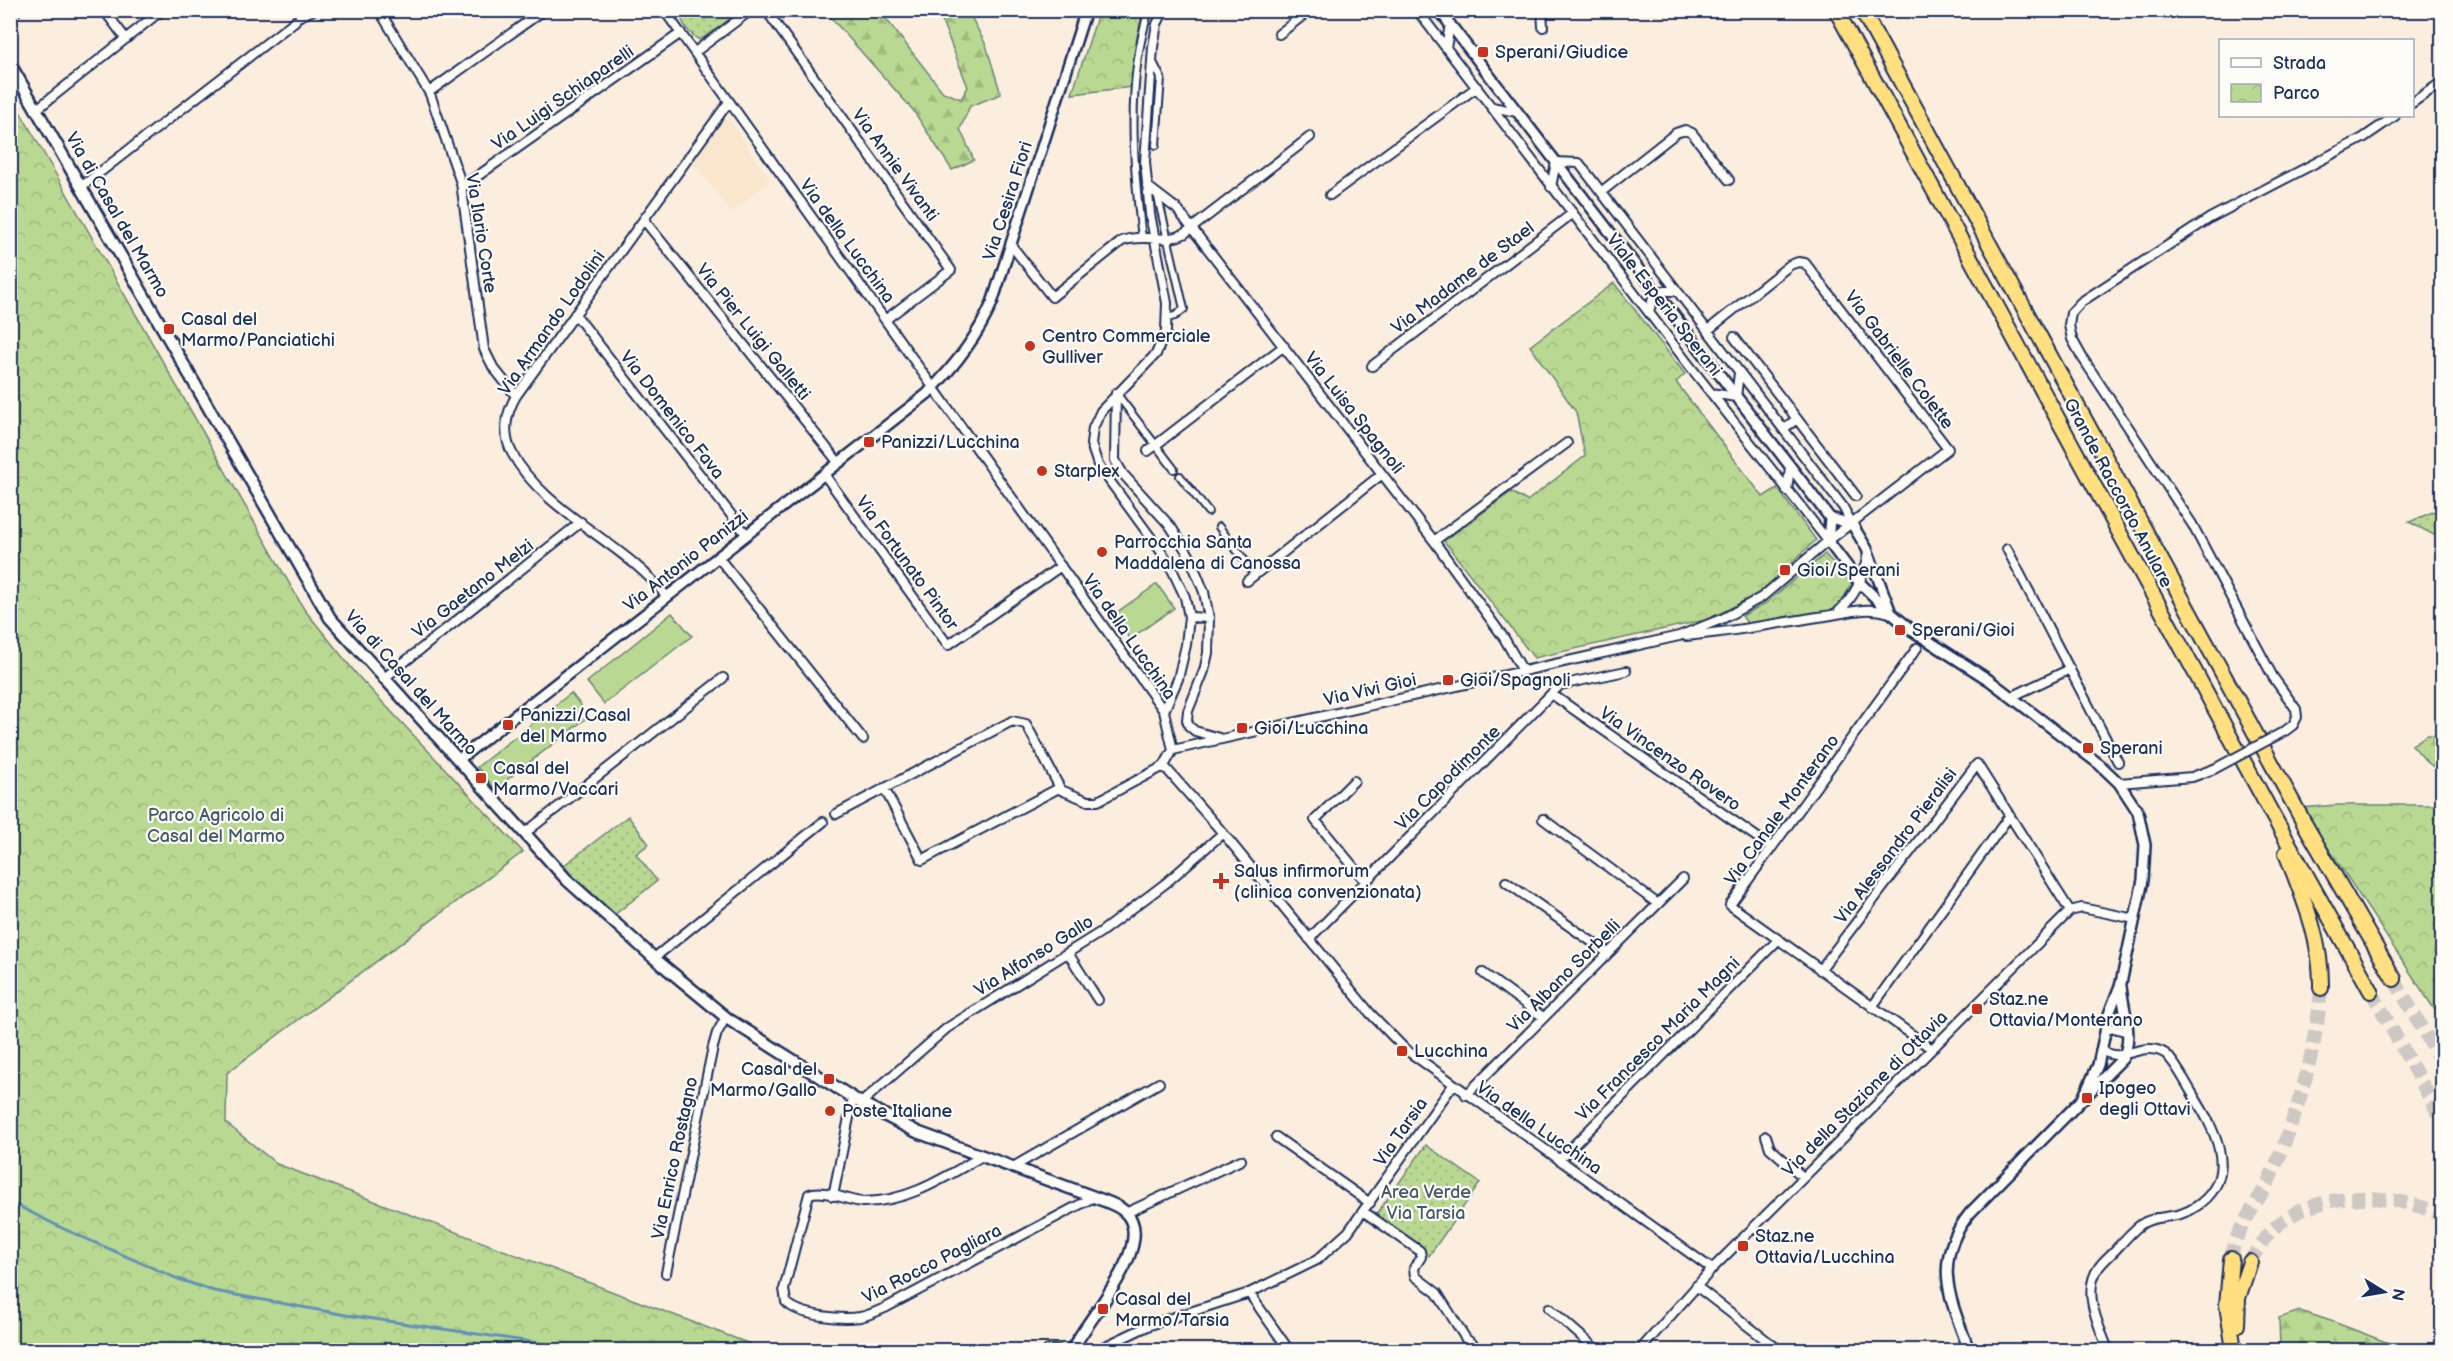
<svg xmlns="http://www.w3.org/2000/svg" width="2453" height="1361" font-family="'Balsamiq Sans',sans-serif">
  <defs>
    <pattern id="grass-dots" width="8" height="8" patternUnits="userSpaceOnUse" patternTransform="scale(1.5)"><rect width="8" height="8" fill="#b9d891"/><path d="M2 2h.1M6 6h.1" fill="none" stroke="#9eba7f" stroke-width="1.8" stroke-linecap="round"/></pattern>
    <pattern id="forest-firs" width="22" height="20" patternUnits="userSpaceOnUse" patternTransform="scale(1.5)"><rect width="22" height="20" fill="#b9d891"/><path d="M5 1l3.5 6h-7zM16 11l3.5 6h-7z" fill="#9eba7f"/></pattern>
    <pattern id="park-crowns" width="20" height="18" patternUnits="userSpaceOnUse" patternTransform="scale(1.5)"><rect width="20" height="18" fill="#b9d891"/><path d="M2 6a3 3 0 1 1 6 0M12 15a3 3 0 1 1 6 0" fill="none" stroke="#9eba7f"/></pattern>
  </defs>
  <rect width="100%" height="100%" fill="#fbeede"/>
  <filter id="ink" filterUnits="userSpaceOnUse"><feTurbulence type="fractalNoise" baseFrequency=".0167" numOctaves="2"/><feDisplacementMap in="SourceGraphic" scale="12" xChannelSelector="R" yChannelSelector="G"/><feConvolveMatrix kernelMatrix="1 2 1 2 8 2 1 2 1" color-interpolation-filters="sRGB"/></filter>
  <g filter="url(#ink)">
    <path fill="#fae5cd" d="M727 117 770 180 732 213 692 161Z"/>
    <path fill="url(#grass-dots)" stroke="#6a8478" stroke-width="1.5" d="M681 10 744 11 700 40C690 36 679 21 681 10Z
      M2442 508V533L2434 535 2409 522Z
      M628 816 649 844 636 854 657 881 614 915 563 866Z
      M1426 1145 1480 1183 1429 1256 1375 1216Z"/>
    <path fill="url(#forest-firs)" stroke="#6a8478" stroke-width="1.5" d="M825 11H880L943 92 961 99 968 87 938 11H968L986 45 1001 94 970 106 960 129 974 160 952 170 913 110Z
      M2427 735 2442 736V774L2426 761 2412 745Z
      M2300 1311 2331 1321 2407 1350H2297L2280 1348 2279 1318Z"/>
    <path fill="url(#park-crowns)" stroke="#6a8478" stroke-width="1.5" d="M1099 11H1143L1136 42 1132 87 1072 94Z
      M10 94 304 609 358 676 523 852 227 1073 226 1123 277 1164 766 1350H11Z
      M1614 283 1685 374 1676 382 1763 497 1777 488 1816 540 1759 593 1745 602 1705 620 1534 658 1444 541 1511 492 1527 501 1585 456 1576 412 1530 346Z
      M1825 554 1852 584 1838 606 1829 612 1747 623 1742 616 1766 603Z
      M2336 805H2442V1021L2302 808Z"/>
    <path fill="#b9d891" stroke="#6a8478" stroke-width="1.5" d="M1157 584 1174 608 1130 639 1113 615Z
      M672 613 692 636 604 704 587 682Z
      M571 693 589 716 495 789 477 767Z"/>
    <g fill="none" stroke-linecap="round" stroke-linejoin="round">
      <path stroke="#6291b7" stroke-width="3" d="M10 1202 64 1229 178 1279 214 1291 346 1315 546 1344 623 1350"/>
      <path stroke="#cec8c4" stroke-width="14" stroke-dasharray="14 7" stroke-linecap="butt" d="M2394 979 2442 1063
        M2371 991 2442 1120
        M2231 1259C2234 1231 2257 1205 2269 1180 2295 1123 2317 1051 2321 988
        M2250 1262C2257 1250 2264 1237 2274 1228 2317 1189 2393 1192 2442 1215"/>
      <g stroke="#1b2f5e" stroke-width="10">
        <path id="pedestrian" d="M10 17 19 10
          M1152 60 1161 78 1156 145
          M1157 193 1184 309 1175 316 1167 318
          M1142 238C1133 164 1126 82 1149 10
          M1116 393 1174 469
          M1180 476 1208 512
          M1219 527 1255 574"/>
      </g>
      <g stroke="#1b2f5e" stroke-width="12">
        <path id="minor" d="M104 10 126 39
          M215 10 216 12
          M379 10 430 94 461 183 484 349 493 367 516 396
          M664 10 1164 711 1173 750 1164 766 1098 801H1088L1061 790 1026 724 1012 721 836 814
          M766 10 951 270 885 320
          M1164 10 1157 24 1153 47 1145 162 1150 214 1167 303 1166 331 1156 354 1101 411 1093 428 1091 444 1098 465 1168 561 1185 597 1189 617 1186 645 1178 679 1164 711
          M1417 10 1689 365 1828 541
          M1542 10 1543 27
          M300 16 313 10
          M1279 34 1310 10
          M1446 48 1450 24
          M695 52 751 10
          M429 92 544 10
          M2412 103 2442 82
          M1492 107 1517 112
          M37 109 162 10
          M1147 186 1177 209 1434 541 1504 638 1523 671
          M81 187 295 21
          M462 187 681 33
          M1551 187 1556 162 1579 163 1843 507 1852 524
          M1601 192 1676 133 1685 130 1692 133 1729 180
          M1330 195 1477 87
          M644 220 838 462
          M1011 245 1052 297 1122 241C1142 233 1164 244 1184 234L1310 137
          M1649 312 1655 291H1677
          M575 314 746 534
          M1734 337 1797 419 1783 429
          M1372 366 1573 213
          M1116 393 1115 460 1123 474 1171 527 1189 555 1204 592 1209 618 1208 653 1204 671 1188 711 1187 720 1189 726 1195 731 1219 738
          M1711 393 1736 397 1739 373
          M1797 419 1856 496
          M1148 451 1284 346
          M824 474 948 645 1061 566
          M1787 491 1790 467
          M1434 541 1567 443
          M2007 549 2118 762
          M718 557 863 739
          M1247 581 1382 474
          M667 597C626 543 544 513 512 453 502 434 506 413 516 396L728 103
          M1839 611C1856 596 1864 575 1868 553
          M1189 617 1209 618
          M1686 636C1730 632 1774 624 1818 617 1844 614 1864 605 1890 613
          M1917 648 1730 905 1932 1049
          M383 679 581 522
          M1553 695 1771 847
          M2011 697 2070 669
          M2285 731 2293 725 2297 717 2296 709 2273 677 2192 524 2082 357 2072 339 2069 325 2071 313 2081 302 2210 218 2363 138 2395 116
          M1173 750 1679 636 1724 618 1762 597 1828 541 1948 449 1805 263 1798 262 1790 265 1708 330
          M1164 766 1223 833 1370 1013 1405 1049 1712 1269
          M1354 781 1315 820 1366 882
          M2119 783 2192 777 2214 769
          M884 788 922 860 1059 788
          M1543 819 1658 904
          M525 833 723 678
          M1506 882 1608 953
          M1309 939 1560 685 1626 671
          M1068 953 1098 1000
          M654 958 823 822
          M1820 970 1977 764 2070 911
          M1483 973 1543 1017
          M1872 1007 2010 815
          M2105 1030 2114 1028 2128 1032
          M2101 1049C2122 1067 2141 1038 2166 1054 2177 1065 2184 1080 2192 1093 2213 1127 2242 1175 2197 1206 2177 1220 2162 1214 2145 1222 2135 1227 2126 1239 2118 1247 2112 1254 2104 1260 2099 1267 2081 1292 2099 1325 2108 1350
          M1466 1095 1683 879
          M861 1103 947 1028 1101 932 1166 883 1223 833
          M1766 1136 1770 1148 1803 1177
          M1276 1137 1370 1203
          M982 1156C944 1178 908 1202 863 1202 846 1201 825 1188 809 1194L784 1289 786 1302C799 1316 842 1320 860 1317 870 1315 878 1311 887 1307L1094 1197
          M1559 1160 1778 940
          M1013 1167 1159 1083
          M833 1196 853 1098
          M1364 1212 1420 1251 1421 1257 1414 1268 1415 1276 1437 1293 1466 1339 1480 1350
          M1126 1213 1241 1160
          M666 1273 713 1047 717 1033 726 1017
          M1696 1286 1779 1350
          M1249 1293 1289 1350
          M1549 1308 1597 1350
          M1048 1350H1058
          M1097 1350 1150 1325 1249 1293 1317 1260 1348 1232 1453 1085
          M1640 1350 1712 1269 2070 911 2082 908 2135 919"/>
      </g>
      <g stroke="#1b2f5e" stroke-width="14">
        <path id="tertiary" d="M1439 10 1830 518 1852 524 1867 549 1891 613
          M1830 518 1828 541 1859 582 1891 613 1913 631 1989 680 2099 764 2119 783 2138 812 2145 845 2143 880 2121 983 2109 1014 2098 1065 2084 1096
          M458 760 927 394C954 367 977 338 992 303L1086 10
          M1969 1350C1950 1299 1931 1261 1970 1213L2123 1058C2134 1036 2123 1009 2121 986"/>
      </g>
      <g stroke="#1b2f5e" stroke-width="15">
        <path id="secondary" d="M10 64 330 618 567 880 654 958 728 1019 861 1103 917 1132 1094 1197C1104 1201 1116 1204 1124 1211 1160 1242 1086 1320 1072 1350"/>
      </g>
      <g stroke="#1b2f5e" stroke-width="18">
        <path id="motorway" d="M1836 10 2272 814 2371 991
          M1862 10 2304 823 2394 979
          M2286 853C2303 897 2322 940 2321 988
          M2231 1259 2227 1305 2234 1350
          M2237 1325 2238 1298 2250 1262"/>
      </g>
      <use href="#pedestrian" stroke="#fdfcf7" stroke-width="6"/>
      <use href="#minor" stroke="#fdfcf7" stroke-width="8"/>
      <use href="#tertiary" stroke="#fdfcf7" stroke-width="9"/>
      <use href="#secondary" stroke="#fdfcf7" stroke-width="10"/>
      <use href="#motorway" stroke="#ffdf80" stroke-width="14"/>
      <g stroke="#1b2f5e" stroke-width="12" stroke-linecap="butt">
        <path id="minor-bridge" d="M2214 769 2285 731"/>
      </g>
      <use href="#minor-bridge" stroke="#fdfcf7" stroke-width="8"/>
    </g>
  </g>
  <g fill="#c8321e" stroke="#fdfcf7" stroke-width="2">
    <rect x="1477" y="46" width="12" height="12" rx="3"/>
    <rect x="163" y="323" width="12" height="12" rx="3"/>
    <circle cx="1030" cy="346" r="6"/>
    <rect x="863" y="436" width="12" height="12" rx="3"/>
    <circle cx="1042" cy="471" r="6"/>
    <circle cx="1102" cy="552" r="6"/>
    <rect x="1779" y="564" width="12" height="12" rx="3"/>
    <rect x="1894" y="624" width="12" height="12" rx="3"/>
    <rect x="1442" y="674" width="12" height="12" rx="3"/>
    <rect x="502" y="719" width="12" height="12" rx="3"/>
    <rect x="1236" y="722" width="12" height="12" rx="3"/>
    <rect x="2082" y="742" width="12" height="12" rx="3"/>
    <rect x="475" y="772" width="12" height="12" rx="3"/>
    <path d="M1218 872h6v6h6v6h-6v6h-6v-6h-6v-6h6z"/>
    <rect x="1971" y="1003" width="12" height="12" rx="3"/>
    <rect x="1396" y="1045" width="12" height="12" rx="3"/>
    <rect x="823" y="1073" width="12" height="12" rx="3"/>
    <rect x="2081" y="1092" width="12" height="12" rx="3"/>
    <circle cx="830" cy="1111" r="6"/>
    <rect x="1737" y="1240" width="12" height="12" rx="3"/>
    <rect x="1097" y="1303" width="12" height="12" rx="3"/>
  </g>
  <g text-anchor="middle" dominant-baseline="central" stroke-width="4.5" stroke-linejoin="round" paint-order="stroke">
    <g font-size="18" fill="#1b2f5e" stroke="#fdfcf7" text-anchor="start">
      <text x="1495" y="52">Sperani/Giudice</text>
      <text x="181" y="319">Casal del<tspan x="181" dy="21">Marmo/Panciatichi</tspan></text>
      <text x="1042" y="336">Centro Commerciale<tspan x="1042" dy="21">Gulliver</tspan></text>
      <text x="881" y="442">Panizzi/Lucchina</text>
      <text x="1054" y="471">Starplex</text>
      <text x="1114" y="542">Parrocchia Santa<tspan x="1114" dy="21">Maddalena di Canossa</tspan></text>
      <text x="1797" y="570">Gioi/Sperani</text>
      <text x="1912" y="630">Sperani/Gioi</text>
      <text x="1460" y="680">Gioi/Spagnoli</text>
      <text x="520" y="715">Panizzi/Casal<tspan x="520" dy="21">del Marmo</tspan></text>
      <text x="1254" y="728">Gioi/Lucchina</text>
      <text x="2100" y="748">Sperani</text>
      <text x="493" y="768">Casal del<tspan x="493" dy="21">Marmo/Vaccari</tspan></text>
      <text x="1234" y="871">Salus infirmorum<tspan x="1234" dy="21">(clinica convenzionata)</tspan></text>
      <text x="1989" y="999">Staz.ne<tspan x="1989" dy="21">Ottavia/Monterano</tspan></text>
      <text x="1414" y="1051">Lucchina</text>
      <text x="817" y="1069" text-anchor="end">Casal del<tspan x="817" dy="21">Marmo/Gallo</tspan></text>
      <text x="2099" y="1088">Ipogeo<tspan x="2099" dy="21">degli Ottavi</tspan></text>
      <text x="842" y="1111">Poste Italiane</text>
      <text x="1755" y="1236">Staz.ne<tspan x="1755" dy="21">Ottavia/Lucchina</tspan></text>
      <text x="1115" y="1299">Casal del<tspan x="1115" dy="21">Marmo/Tarsia</tspan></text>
    </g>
    <g font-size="18" fill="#1b2f5e" stroke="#fdfcf7">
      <text transform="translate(563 98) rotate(-35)">Via Luigi Schiaparelli</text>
      <text transform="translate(895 165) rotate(54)">Via Annie Vivanti</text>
      <text transform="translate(1008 201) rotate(-72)">Via Cesira Fiori</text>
      <text transform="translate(117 215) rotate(60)">Via di Casal del Marmo</text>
      <text transform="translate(481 233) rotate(81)">Via Ilario Corte</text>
      <text transform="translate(847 241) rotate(54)">Via della Lucchina</text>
      <text transform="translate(1463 278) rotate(-37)">Via Madame de Stael</text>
      <text transform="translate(1664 305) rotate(52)">Viale Esperia Sperani</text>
      <text transform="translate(552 323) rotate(-55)">Via Armando Lodolini</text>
      <text transform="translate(753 332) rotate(51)">Via Pier Luigi Galletti</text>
      <text transform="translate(1899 360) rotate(53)">Via Gabrielle Colette</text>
      <text transform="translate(1354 413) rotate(52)">Via Luisa Spagnoli</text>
      <text transform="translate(672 415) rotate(52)">Via Domenico Fava</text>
      <text transform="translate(2118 493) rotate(62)">Grande Raccordo Anulare</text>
      <text transform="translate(686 561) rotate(-38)">Via Antonio Panizzi</text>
      <text transform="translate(907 563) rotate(54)">Via Fortunato Pintor</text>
      <text transform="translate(473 589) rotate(-38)">Via Gaetano Melzi</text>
      <text transform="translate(1129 637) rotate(55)">Via della Lucchina</text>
      <text transform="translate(411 683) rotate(48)">Via di Casal del Marmo</text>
      <text transform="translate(1370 690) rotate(-13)">Via Vivi Gioi</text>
      <text transform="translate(1670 759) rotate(35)">Via Vincenzo Rovero</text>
      <text transform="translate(1448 778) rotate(-45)">Via Capodimonte</text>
      <text transform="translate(1782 810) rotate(-54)">Via Canale Monterano</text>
      <text transform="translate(1896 846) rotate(-53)">Via Alessandro Pieralisi</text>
      <text transform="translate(1034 956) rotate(-32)">Via Alfonso Gallo</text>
      <text transform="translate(1564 976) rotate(-45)">Via Albano Sorbelli</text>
      <text transform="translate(1658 1039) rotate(-45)">Via Francesco Maria Magni</text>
      <text transform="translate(1865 1094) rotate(-45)">Via della Stazione di Ottavia</text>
      <text transform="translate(1539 1128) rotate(35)">Via della Lucchina</text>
      <text transform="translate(1401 1132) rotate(-55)">Via Tarsia</text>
      <text transform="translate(675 1158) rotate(-78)">Via Enrico Rostagno</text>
      <text transform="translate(932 1264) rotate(-27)">Via Rocco Pagliara</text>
    </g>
    <g font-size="18" fill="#42596b" stroke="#fdfcf7">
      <text x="216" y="815">Parco Agricolo di<tspan x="216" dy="21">Casal del Marmo</tspan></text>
      <text x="1426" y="1192">Area Verde<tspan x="1426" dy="21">Via Tarsia</tspan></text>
    </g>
  </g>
  <rect width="2453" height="1361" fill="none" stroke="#fdfcf7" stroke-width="36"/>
  <rect x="18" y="18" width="2417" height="1325" fill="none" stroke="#1b2f5e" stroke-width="2" filter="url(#ink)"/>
  <rect x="2219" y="39" width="195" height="78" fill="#fdfcf7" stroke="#a3aaba" stroke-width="1.5"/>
  <rect x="2231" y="58" width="30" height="9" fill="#fdfcf7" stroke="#a3aaba" stroke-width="1.5"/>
  <text x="2273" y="69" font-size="18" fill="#1b2f5e">Strada</text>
  <rect x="2231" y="84" width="30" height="18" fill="url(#park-crowns)" stroke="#a3aaba" stroke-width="1.5"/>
  <text x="2273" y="99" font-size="18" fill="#1b2f5e">Parco</text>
  <g transform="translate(2384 1292) rotate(101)" stroke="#fdfcf7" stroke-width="4.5" paint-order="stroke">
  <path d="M0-4.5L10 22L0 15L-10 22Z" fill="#1b2f5e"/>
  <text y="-9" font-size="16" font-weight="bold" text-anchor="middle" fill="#1b2f5e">N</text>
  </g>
</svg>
